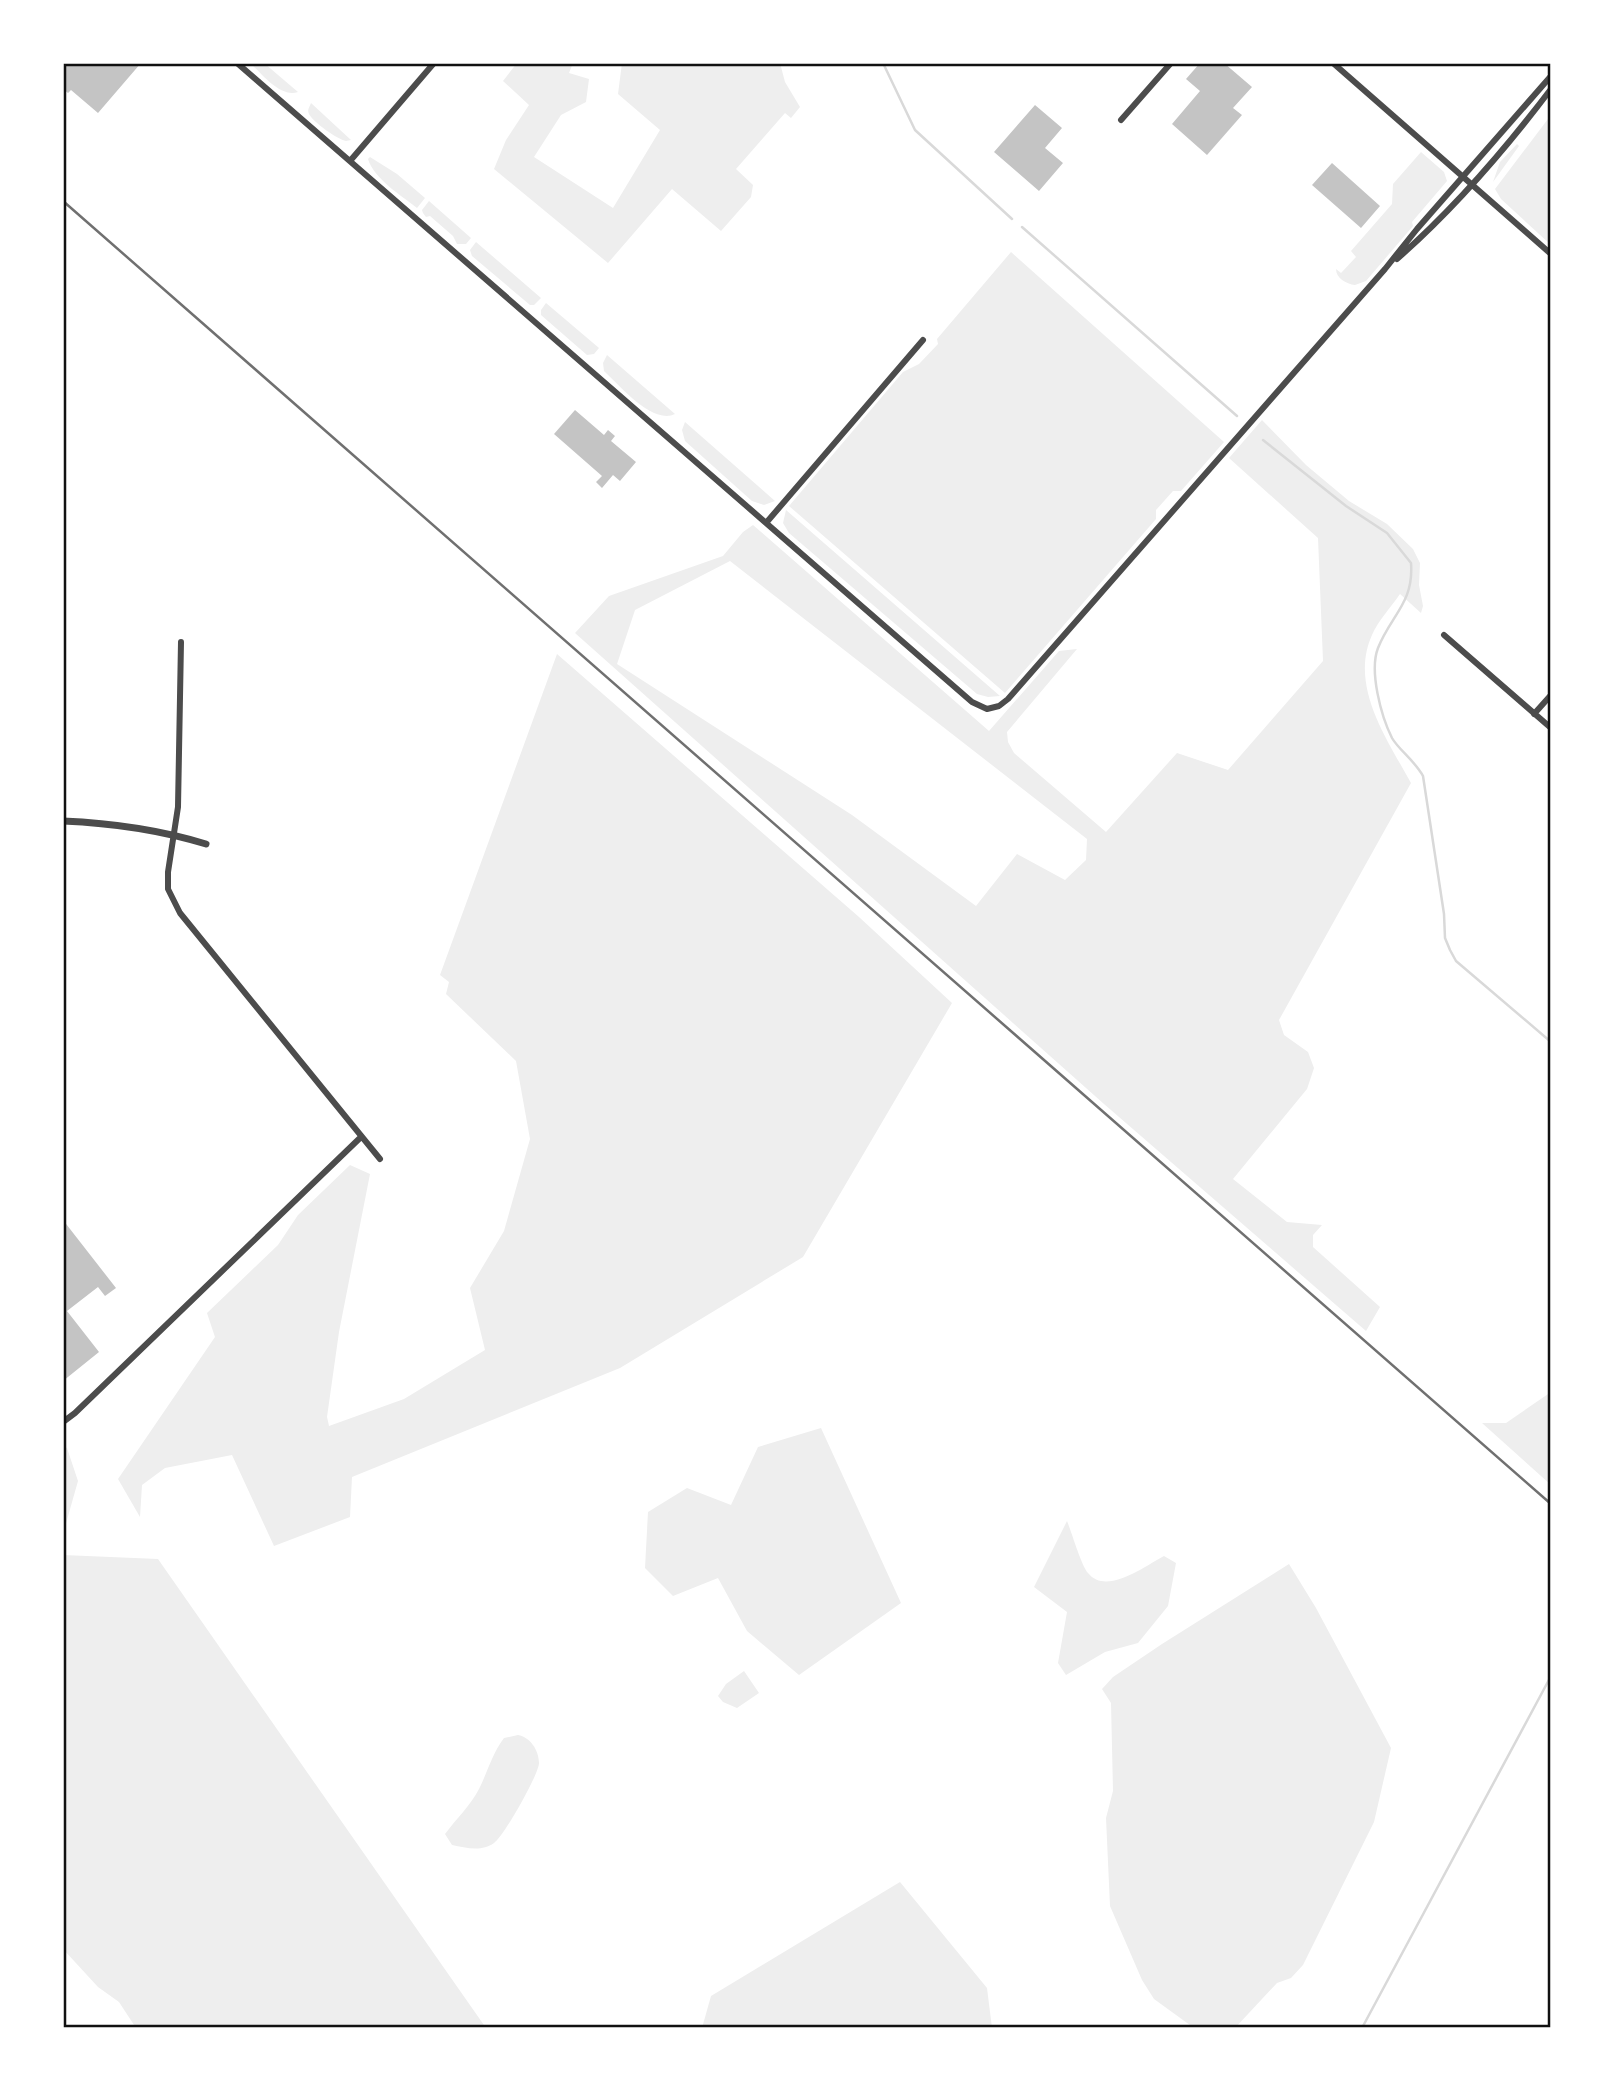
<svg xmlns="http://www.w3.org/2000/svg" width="1614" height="2091" font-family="Literata,serif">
  <rect width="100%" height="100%" fill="#fff"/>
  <path fill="#eee" fill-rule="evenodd" d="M250 63H264L298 92C280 98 262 74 250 63Z
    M517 63H573L569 73 589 79 586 102 561 115 534 157 613 208 660 130 618 94 622 63H780L785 82 800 107 791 118 785 113 736 169 753 185 751 197 721 231 672 189 608 263 494 169 506 140 529 105 503 81Z
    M311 103 351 140 346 141C337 139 314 123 309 114 307 110 309 108 311 103Z
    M1551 115V245L1501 199 1495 189Z
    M1517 144 1519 146 1493 182 1500 162Z
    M1421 152 1444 172 1447 181 1412 222 1413 226 1366 281 1355 285C1346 284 1336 278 1336 269L1341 273 1356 257 1351 251 1392 204 1393 184Z
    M370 157 397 174 425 198 417 208C401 195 374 179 368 159Z
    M429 201 471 238 466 244H457L453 236 430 216 426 217 423 213 422 210Z
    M476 242 541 298 534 305H530L472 256 470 250Z
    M1011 252 1224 442 1181 491H1173L1156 510V519L1005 693 789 506 903 372 919 364 938 344 937 339Z
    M546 303 599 348 594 354 587 355 541 315V310Z
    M607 355 675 414C653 425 620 386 604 371L603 363Z
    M1262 420 1306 465 1349 501 1387 524 1413 549 1420 563 1419 585 1423 606 1421 613 1400 594C1391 607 1378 621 1372 635 1349 686 1387 739 1411 783L1279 1020 1284 1035 1308 1052 1314 1068 1307 1089 1233 1179 1287 1222 1322 1225 1313 1235V1247L1380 1307 1366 1331 1104 1104 575 633 609 596 723 556 743 532 753 525 989 731 1059 651 1077 649 1007 732 1008 742 1014 753 1106 832 1177 753 1228 770 1323 661 1318 538 1229 458ZM730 561 1087 839 1086 860 1065 880 1017 854 976 906 852 815 617 664 635 610Z
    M685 422 775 501 764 505 752 501 685 441 682 430Z
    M786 510 1000 696 988 697 977 694 789 533 783 523Z
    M557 654 859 917 952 1003 803 1257 620 1368 352 1477 350 1517 274 1546 232 1455 165 1468 142 1485 140 1517 118 1479 215 1337 207 1313 278 1245 298 1215 350 1165 370 1174 339 1332 327 1417 329 1426 404 1399 485 1350 470 1288 504 1231 530 1139 516 1061 446 994 449 982 440 975Z
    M1551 1392V1485L1482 1423H1506Z
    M821 1428 901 1603 799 1675 747 1631 718 1578 673 1596 645 1568 648 1512 687 1488 731 1505 758 1447Z
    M63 1446 67 1448 78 1481 63 1534Z
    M1067 1521C1072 1533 1081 1565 1088 1573 1106 1596 1145 1566 1164 1556L1176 1563 1168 1606 1138 1643 1105 1652 1066 1675 1058 1663 1067 1612 1034 1587Z
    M63 1555 158 1559 486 2028H136L119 2002 98 1987 63 1949Z
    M1289 1564 1316 1608 1391 1748 1374 1822 1303 1965 1291 1978 1277 1983 1235 2028H1194L1154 1999 1142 1980 1110 1906 1106 1818 1113 1791 1111 1703 1102 1689 1113 1677 1162 1644Z
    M744 1671 759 1693 737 1708 723 1702 718 1696 726 1684Z
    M518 1735C530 1737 539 1750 539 1763 539 1774 504 1836 494 1843 482 1852 466 1848 452 1845L445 1834C457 1818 470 1806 479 1789 488 1771 492 1754 504 1738Z
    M900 1882 987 1988 992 2028H702L711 1996Z"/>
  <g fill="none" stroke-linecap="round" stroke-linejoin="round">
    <path stroke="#d9d9d9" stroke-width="2.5" d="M883 63 915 130 1012 219
      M1022 227 1237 416
      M1263 440 1346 506 1387 533 1411 563C1414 603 1391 615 1378 648 1369 671 1381 716 1392 738 1398 749 1415 761 1423 776L1444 914 1445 938 1450 950 1456 961 1551 1042
      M1362 2028 1551 1676"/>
  </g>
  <path fill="#c4c4c4" d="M63 63H141L98 113 71 90 68 93 63 89Z
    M1200 63H1224L1252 87 1233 108 1242 115 1207 155 1172 124 1200 91 1186 79Z
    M1035 105 1062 128 1045 148 1063 163 1039 191 994 152Z
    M1332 163 1380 206 1361 228 1312 185Z
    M575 410 604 435 608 430 615 436 611 441 636 462 620 481 613 475 602 488 596 482 602 476 554 434Z
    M63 1220 116 1288 105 1296 98 1287 67 1311 99 1352 63 1381Z"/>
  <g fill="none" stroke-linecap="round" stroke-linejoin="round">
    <path stroke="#4c4c4c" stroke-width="6" d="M237 63 972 702 987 709 999 706 1008 699 1385 269 1417 229 1551 76
      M1333 63 1551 254
      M1121 120 1171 63
      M350 161 434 63
      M1397 259C1455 208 1504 151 1551 89
      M766 523 923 340
      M1444 635 1551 728
      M181 642 178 807 168 872V889L180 913 380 1159
      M1534 714 1551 695
      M63 1422 75 1413 361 1137"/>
    <path stroke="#4c4c4c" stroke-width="7" d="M63 821C111 823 160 830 206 844"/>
    <path stroke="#707070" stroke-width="2.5" d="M63 201 1551 1504"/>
  </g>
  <rect width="1614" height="2091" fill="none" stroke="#ffffff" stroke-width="130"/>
  <rect x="65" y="65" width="1484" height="1961" fill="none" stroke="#111" stroke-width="2.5"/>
</svg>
